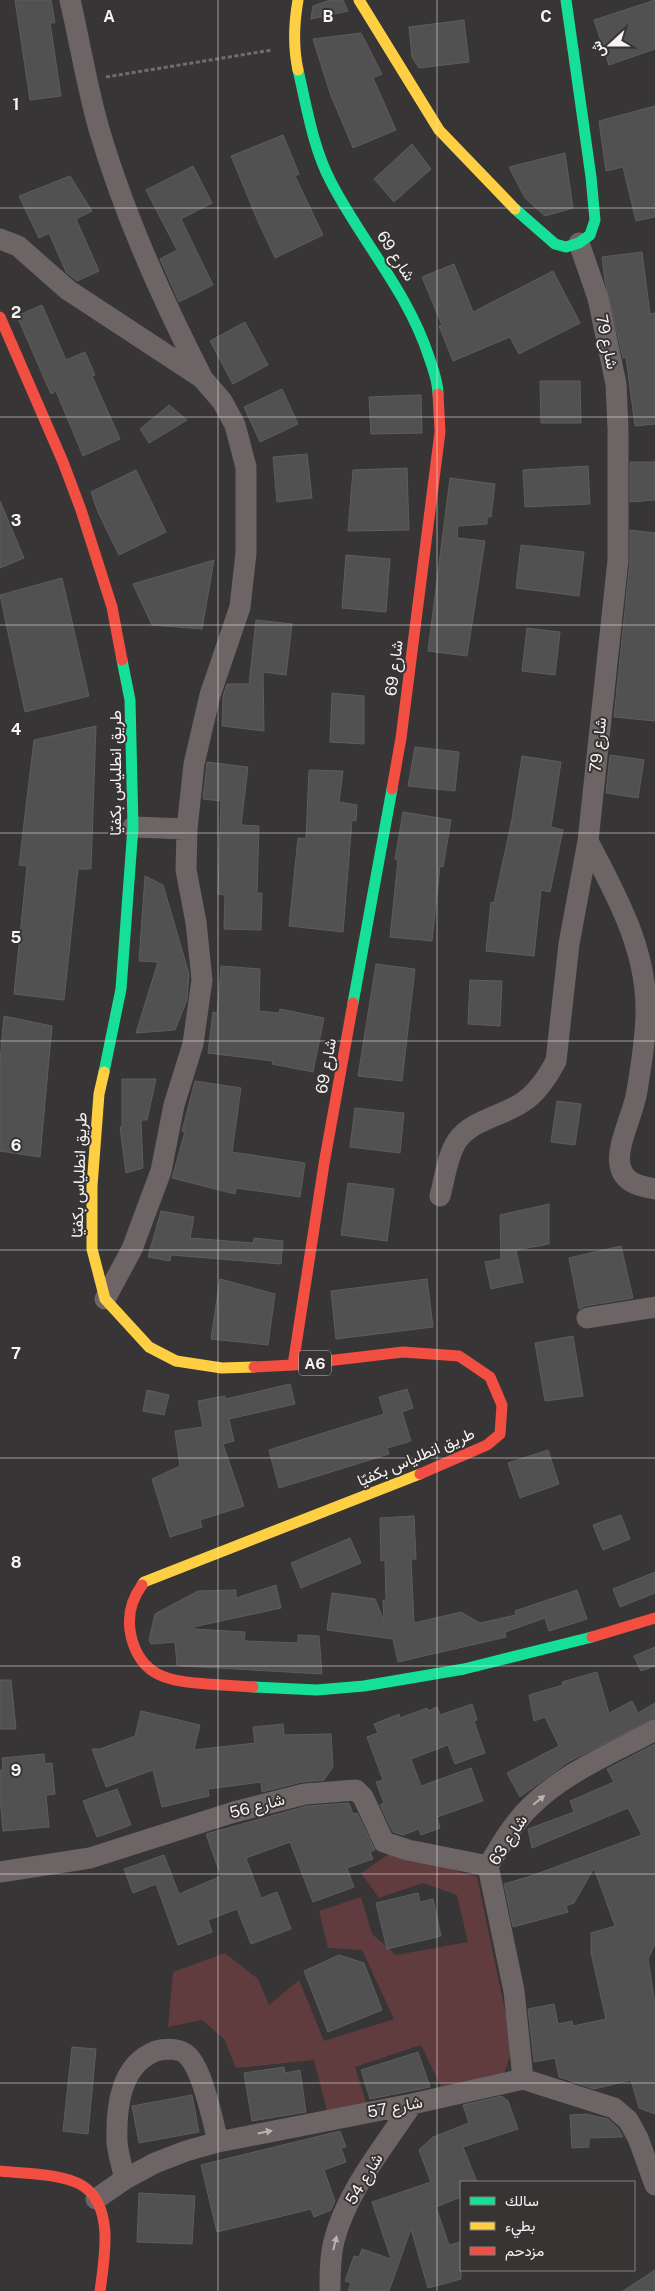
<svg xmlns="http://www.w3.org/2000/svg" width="655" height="2291" font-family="'Public Sans',Vazirmatn,sans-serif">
  <rect width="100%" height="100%" fill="#373535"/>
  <path fill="#613c3f" d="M392 1852 477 1877 513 2048 504 2073 441 2087 421 2045 355 2067 369 2112 330 2123 314 2060 236 2068 224 2039 202 2020 168 2027 173 1972 225 1953 258 1979 269 2005 299 1980 324 2041 394 2019 362 1950 328 1948 319 1911 361 1897 372 1934 396 1955 468 1942 457 1895 423 1883 379 1898 361 1873Z"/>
  <path fill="#515151" stroke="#5e5d5d" d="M15 0H51L55 23H50L61 96 30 100Z
    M330 0H343L348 11 311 19 313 6Z
    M655 0V49L609 65 594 20Z
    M464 20 469 62 419 68 412 57 409 27Z
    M361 33 382 74 373 78 396 130 353 148 330 93 313 39Z
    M655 106V217L636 221 623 167 606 171 599 121Z
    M283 135 299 174 295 176 323 235 275 258 257 219 231 156Z
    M412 144 431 169 394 202 374 179Z
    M565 153 573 208 545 216 525 198 509 167Z
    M193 166 212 203 181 219 213 285 179 302 160 259 177 250 146 190Z
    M70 176 92 211 76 219 99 271 77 281 66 272 49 233 39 238 19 196Z
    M642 252 650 314 655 313V424L635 426 626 357 623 358 605 281 602 257Z
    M454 264 473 312 553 271 580 323 519 354 510 337 453 361 439 326 442 325 422 277Z
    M42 305 66 360 85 352 95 375 92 376 120 439 83 456 56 391 51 394 17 316Z
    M245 322 268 365 233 384 210 341Z
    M540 381H580L581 423H541Z
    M282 389 298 424 260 442 244 407Z
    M421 395 422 433 371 434 369 397Z
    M169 405 187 420 149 443 140 429Z
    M307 454 312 498 277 502 273 457Z
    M630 462H655V500L630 502Z
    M588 466 590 504 525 507 523 470Z
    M407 468 409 530 348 531 353 470Z
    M136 470 166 532 119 555 98 512 91 492Z
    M450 478 495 484 491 517H487V524L458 526 457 538 485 541 467 656 428 651Z
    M0 501 24 558 0 568Z
    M630 530 655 533V721L614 717 630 561Z
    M521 545 584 552 579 596 516 588Z
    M346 555 390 559 386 612 342 608Z
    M214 560 202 629 152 625 133 584Z
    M62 578 89 696 25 712 0 595Z
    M256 620 292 624 286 675 263 672 264 731 222 726 223 696 227 684H249Z
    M527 628 560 632 555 675 522 671Z
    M332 693 364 696V744L330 742Z
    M96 726 91 869H78L64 1000 14 994 27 866 19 865 34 740Z
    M415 747 459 752 455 791 408 786Z
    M610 755 644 760 638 798 606 793Z
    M522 756 561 762 551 827 563 830 550 892 541 890 534 956 486 951 491 902 494 903 512 819Z
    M207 762 248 767 241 825 259 826 257 893H262L261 930 224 929 225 895 218 894 221 801 203 799Z
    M309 770 343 771 339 802 357 805 356 821 352 820 343 932 289 926 298 838 306 839Z
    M403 812 451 820 443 867 440 866 432 941 390 937 398 860 395 859Z
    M145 876 163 885 189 974 187 1000 175 1030 136 1033 158 962 139 961Z
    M376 964 415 969 402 1081 358 1076Z
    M221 966 260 969 259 1011 279 1013 280 1009 324 1018 313 1072 272 1064 273 1061 208 1053 213 1012 217 1013Z
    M470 980 502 981 500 1026 468 1024Z
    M4 1016 52 1026 40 1157 0 1151V1061Z
    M122 1079H156L147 1120H141L143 1168 126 1173 120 1127H122Z
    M195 1081 241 1088 232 1152 305 1163 300 1197 236 1188 235 1194 172 1178 185 1132 182 1131Z
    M557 1101 581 1104 575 1145 551 1142Z
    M355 1108 404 1113 400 1153 350 1147Z
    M348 1183 394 1189 387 1241 341 1235Z
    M549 1204V1244L516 1250 523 1282 491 1289 485 1262 501 1259 500 1215Z
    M161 1211 194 1217 190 1238 253 1243 254 1238 283 1241 281 1264 171 1255 170 1261 148 1257Z
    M621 1246 633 1298 585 1306 579 1309 569 1258Z
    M220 1279 275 1294 268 1345 211 1339Z
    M427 1279 433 1327 336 1339 331 1291Z
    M573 1336 583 1396 545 1401 535 1343Z
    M290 1384 295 1404 229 1419 234 1441 223 1444 244 1506 200 1520 202 1527 170 1537 152 1479 180 1466 175 1431 203 1427 198 1401 225 1396 226 1399Z
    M407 1389 413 1408 402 1412 411 1441 387 1448 389 1454 279 1488 269 1450 384 1414 379 1397Z
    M147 1390 169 1395 164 1415 143 1411Z
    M548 1450 559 1484 520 1498 508 1463Z
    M621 1515 630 1539 603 1550 593 1525Z
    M414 1516 416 1559H411L414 1623 461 1612 480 1623 516 1615 515 1611 577 1590 587 1619 549 1631 545 1618 505 1632 506 1637 398 1662 393 1639 327 1630 332 1593 375 1599 384 1621 383 1600H386L385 1560 381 1561 380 1518Z
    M350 1538 361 1563 301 1588 291 1563Z
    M655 1572V1593L620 1607 613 1589Z
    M276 1585 281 1608 193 1627 194 1629 245 1632 244 1641 298 1643V1635L319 1636 322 1674 183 1666 177 1665 175 1642 151 1644 149 1640 155 1614 198 1591 236 1590V1598Z
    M655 1647V1666L641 1671 634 1656Z
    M597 1672 609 1713 632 1701 638 1713 655 1703V1718L568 1762 520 1797 507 1773 559 1746 545 1717 534 1721 529 1695 563 1685 562 1682Z
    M0 1680H11L16 1729H0Z
    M472 1704 477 1720 474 1721 485 1753 455 1764 448 1745 411 1759 421 1786 471 1768 483 1801 437 1817 440 1828 421 1835 419 1829 403 1835 393 1832 380 1805 384 1803 376 1782 383 1780 367 1737 378 1733 374 1724 399 1714 400 1718 427 1708 428 1711 437 1707 440 1715Z
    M141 1711 200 1725 194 1750 255 1743 253 1727 283 1724 284 1735 331 1734 333 1767 324 1780 302 1782 262 1792 261 1782 208 1789 209 1796 162 1807 153 1770 106 1787 92 1749H100L135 1736Z
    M655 1744V1944L648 1959 655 2004V2114L639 2108 631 2080 594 2089 559 2077 555 2058 534 2062 528 2009 554 2004 558 2024 572 2021 573 2026 606 2019 591 1953V1933L615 1926 594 1868 574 1903 566 1906 568 1912 513 1927 504 1884 531 1876 642 1835 628 1808 532 1848 528 1829 574 1812 570 1801 614 1782 607 1769Z
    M44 1754 45 1764 52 1763 55 1794 46 1795 49 1827 3 1831 0 1797V1770H3L2 1758Z
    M117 1789 131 1825 97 1837 83 1801Z
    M349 1803 353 1814 357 1813 375 1850 370 1852 373 1859 347 1868 354 1887 313 1902 290 1842 246 1858 261 1898 277 1892 291 1929 251 1944 237 1909 208 1920 212 1932 178 1945 156 1884 133 1893 124 1869 164 1855 179 1894 221 1876 206 1834 307 1806Z
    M418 1893 420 1902 433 1899 441 1936 387 1949 376 1903Z
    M339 1955 364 1963 382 2010 328 2032 304 1971Z
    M72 2047 96 2049 88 2134 63 2131Z
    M418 2052 430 2087 370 2099 361 2070Z
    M284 2067 285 2073 300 2070 306 2112 252 2121 244 2073Z
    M192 2095 199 2132 139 2143 132 2106Z
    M502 2096 508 2101 518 2129 463 2147 477 2182H461V2197L436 2207 449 2245 461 2242V2279L428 2288 411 2229 389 2291H348L351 2283 345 2281 354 2256 359 2257 362 2249 391 2259 372 2202 431 2182 419 2150 433 2137 469 2123 463 2105Z
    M586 2114 608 2119 618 2128 623 2137 589 2138V2147L572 2148 570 2115Z
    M340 2131 346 2147 341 2148 346 2162 324 2170 335 2201 331 2210 314 2217 311 2209 217 2232 201 2165Z
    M139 2193 195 2196 192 2244 137 2242Z
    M655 2270V2291H623Z"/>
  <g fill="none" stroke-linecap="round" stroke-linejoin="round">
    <path stroke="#726c6c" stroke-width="3" stroke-dasharray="4 2.5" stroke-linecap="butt" d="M106 77 272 50"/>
    <path stroke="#6d6565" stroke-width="21" d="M70 0C80 43 87 87 99 129 124 214 162 299 202 377
      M0 239 18 246 68 290 202 378 222 401 235 425 246 467V553L240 607 210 695 194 764 187 829
      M588 841C616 895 647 949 646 1012 646 1039 641 1065 637 1091 634 1113 616 1145 620 1165 623 1183 640 1186 655 1189
      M440 1196C445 1178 447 1156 457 1141 471 1120 503 1116 523 1102 537 1093 548 1076 556 1061L569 944 588 841 618 560V429L616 384 598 298 579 243
      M105 1299 132 1249 161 1171 174 1105 193 1044 202 980 196 922 186 870 187 829 133 827
      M587 1318 655 1307
      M0 1872 90 1858 234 1812 305 1794 356 1790 363 1797 384 1842 408 1850 488 1866
      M523 2079 514 1991 488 1866C501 1845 513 1823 531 1806 565 1772 613 1753 655 1730
      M125 2179C122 2167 118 2154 117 2142 116 2107 120 2065 156 2051 166 2048 181 2048 188 2056 203 2071 213 2121 218 2142
      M96 2199 125 2179 155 2163 186 2151 218 2142 412 2104 523 2079 614 2108 628 2120 638 2138 655 2185
      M330 2291C330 2274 330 2257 334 2241 347 2190 384 2147 412 2104"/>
    <path stroke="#16e098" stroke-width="11" d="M298 70C307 108 313 148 331 182 362 242 408 292 429 357 433 369 438 381 438 394
      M515 209 555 244 566 247 579 243 590 235 595 220 591 177 566 0
      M353 1003 392 789
      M104 1072 121 989 133 827 130 700 122 660
      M253 1687 317 1690 364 1686 464 1669 592 1637"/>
    <path stroke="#ffcf43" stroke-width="11" d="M298 0C294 23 293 47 298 70
      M359 0 439 130 515 209
      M104 1072 99 1094 92 1186V1249L105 1299 149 1347 176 1361 222 1368 254 1367
      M142 1585 144 1582 420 1474"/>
    <path stroke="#f24e42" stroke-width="11" d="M0 317 63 462 81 510 112 607 122 660
      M392 789 401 738 440 432 438 394
      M293 1365 324 1164 353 1003
      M254 1367 293 1365 403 1352 459 1356 490 1377 502 1405 500 1434 487 1445 420 1474
      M142 1585C131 1600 127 1618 131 1636 141 1678 170 1681 207 1684 223 1685 238 1686 253 1687
      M592 1637 655 1618
      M0 2171C23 2174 63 2173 83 2186 115 2207 104 2260 100 2291"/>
  </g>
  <defs><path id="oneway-solid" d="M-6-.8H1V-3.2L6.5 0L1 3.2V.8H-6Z" transform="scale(1.25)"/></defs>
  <g fill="#b8b3b3">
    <use href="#oneway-solid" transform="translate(539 1800) rotate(-40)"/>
    <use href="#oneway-solid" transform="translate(265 2132) rotate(-11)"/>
    <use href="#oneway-solid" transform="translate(335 2243) rotate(-76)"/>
  </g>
  <path fill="none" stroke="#f5f3f3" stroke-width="1" stroke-opacity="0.55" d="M218 0V2291M437 0V2291M0 208H655M0 417H655M0 625H655M0 833H655M0 1041H655M0 1250H655M0 1458H655M0 1666H655M0 1874H655M0 2083H655"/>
  <g text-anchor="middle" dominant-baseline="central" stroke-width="4" stroke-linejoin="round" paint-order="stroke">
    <rect fill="#383434" stroke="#bcbaba" stroke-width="1" x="299" y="1350.5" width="32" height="25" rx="4"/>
    <g font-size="15" font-weight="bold" fill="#f5f3f3">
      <text x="315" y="1363">A6</text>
    </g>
    <g font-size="16" fill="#f5f3f3" stroke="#383434">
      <text transform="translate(396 256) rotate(57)">شارع 69</text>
      <text transform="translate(607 342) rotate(78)">شارع 79</text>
      <text transform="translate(394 668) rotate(-83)">شارع 69</text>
      <text transform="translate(598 745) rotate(-84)">شارع 79</text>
      <text transform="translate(115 773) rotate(-90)">طريق انطلياس بكفيّا</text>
      <text transform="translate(326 1066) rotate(-80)">شارع 69</text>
      <text transform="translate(79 1175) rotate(-88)">طريق انطلياس بكفيّا</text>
      <text transform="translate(416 1457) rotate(-23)">طريق انطلياس بكفيّا</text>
      <text transform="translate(257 1806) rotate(-15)">شارع 56</text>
      <text transform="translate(508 1840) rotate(-57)">شارع 63</text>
      <text transform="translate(395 2107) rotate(-11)">شارع 57</text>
      <text transform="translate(364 2179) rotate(-59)">شارع 54</text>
    </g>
  </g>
  <g font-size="16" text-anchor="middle" font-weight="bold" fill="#f5f3f3" stroke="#383434" stroke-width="4" stroke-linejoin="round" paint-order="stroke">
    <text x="109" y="22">A</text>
    <text x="328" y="22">B</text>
    <text x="546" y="22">C</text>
    <text x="16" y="110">1</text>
    <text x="16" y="318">2</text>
    <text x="16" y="526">3</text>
    <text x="16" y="735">4</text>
    <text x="16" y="943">5</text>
    <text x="16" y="1151">6</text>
    <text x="16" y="1359">7</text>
    <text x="16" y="1568">8</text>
    <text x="16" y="1776">9</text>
  </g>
  <rect x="460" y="2181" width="175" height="90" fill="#383434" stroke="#848080"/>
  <rect x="470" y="2197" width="25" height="8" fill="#16e098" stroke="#848080"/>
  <text x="505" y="2206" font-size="15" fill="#f5f3f3">سالك</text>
  <rect x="470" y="2222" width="25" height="8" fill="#ffcf43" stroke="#848080"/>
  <text x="505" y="2231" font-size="15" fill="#f5f3f3">بطيء</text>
  <rect x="470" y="2247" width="25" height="8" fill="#f24e42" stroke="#848080"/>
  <text x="505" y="2256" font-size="15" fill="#f5f3f3">مزدحم</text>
  <g transform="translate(610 45) rotate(249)" stroke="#383434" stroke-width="4" paint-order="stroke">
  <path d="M0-4L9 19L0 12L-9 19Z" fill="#f5f3f3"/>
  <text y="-8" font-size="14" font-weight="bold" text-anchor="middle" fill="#f5f3f3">ش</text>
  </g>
</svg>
